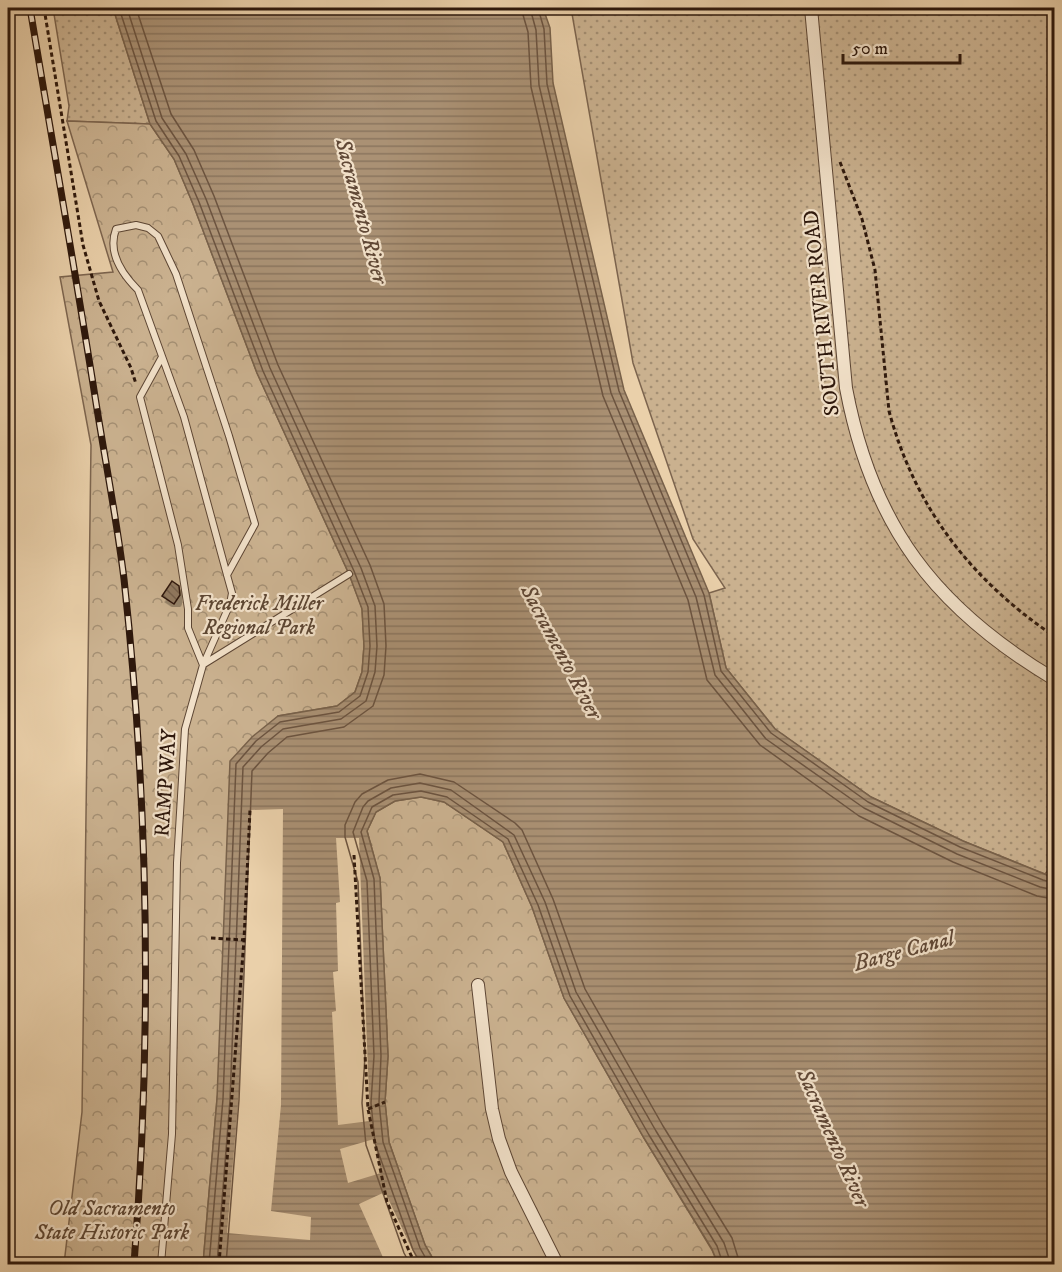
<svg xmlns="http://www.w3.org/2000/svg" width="1062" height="1272" font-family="'IM FELL DW Pica',serif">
  <defs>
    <pattern id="grass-dots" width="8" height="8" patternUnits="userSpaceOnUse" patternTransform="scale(1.5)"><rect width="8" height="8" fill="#cab18f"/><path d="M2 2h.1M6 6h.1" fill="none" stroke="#a48f73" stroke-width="1.8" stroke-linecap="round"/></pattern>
    <pattern id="park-crowns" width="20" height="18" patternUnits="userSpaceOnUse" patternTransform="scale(1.5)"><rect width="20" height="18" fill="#cab18f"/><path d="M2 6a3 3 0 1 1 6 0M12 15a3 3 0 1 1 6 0" fill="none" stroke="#a48f73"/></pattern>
    <pattern id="water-rules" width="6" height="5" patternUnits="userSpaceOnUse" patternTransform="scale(1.5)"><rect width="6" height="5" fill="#aa9174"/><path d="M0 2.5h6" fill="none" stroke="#8b755e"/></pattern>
    <pattern id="building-back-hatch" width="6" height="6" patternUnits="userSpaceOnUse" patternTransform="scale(1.5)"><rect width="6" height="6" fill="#90785e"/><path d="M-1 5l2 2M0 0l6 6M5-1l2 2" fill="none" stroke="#76614c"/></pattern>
    <filter id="shadow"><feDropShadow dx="3.5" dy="6" stdDeviation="0" flood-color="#0004"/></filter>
  </defs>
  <rect width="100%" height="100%" fill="#ead0aa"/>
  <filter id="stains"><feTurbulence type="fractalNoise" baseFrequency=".00333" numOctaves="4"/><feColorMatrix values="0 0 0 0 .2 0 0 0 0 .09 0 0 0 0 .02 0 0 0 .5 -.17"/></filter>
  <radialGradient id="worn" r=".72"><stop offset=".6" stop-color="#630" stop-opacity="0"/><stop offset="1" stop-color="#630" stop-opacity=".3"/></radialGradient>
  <path fill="url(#grass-dots)" stroke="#7c644e" stroke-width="1.5" d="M53 8H113L150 124 67 121 69 106Z
    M571 8H1054V863L1045 874 963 841 871 797 775 729 726 668 709 593 725 588 693 539 633 363Z"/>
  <path fill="url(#park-crowns)" stroke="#7c644e" stroke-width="1.5" d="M67 121 150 124 174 159 193 204 257 373 349 574 362 608 364 646 362 672 355 692 337 706 278 716 217 1099 203 1264H64L82 1112 91 445 60 277 113 272Z
    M421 797 444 802 503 842 532 907 564 998 644 1138 712 1250 718 1264H436L425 1245 389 1142 385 1102 388 1056 380 878 367 831 376 812 395 801Z"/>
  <path fill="url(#water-rules)" stroke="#78614a" stroke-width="1.5" d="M113 8H543L550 28 553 83 624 390 709 593 726 668 775 729 871 797 963 841 1054 878V1264H718L712 1249 644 1138 564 998 532 907 503 842 444 802 421 797 395 801 376 812 367 831 380 878 388 1056 385 1102 389 1142 425 1245 436 1264H203L217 1099 230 761 252 737 278 716 337 706 355 692 362 672 364 646 362 609 349 574 257 373 193 204 174 159 150 124Z"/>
  <path fill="#ead0aa" d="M283 809 281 1105 271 1211 311 1217 310 1240 227 1233 239 1092 250 810Z
    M336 838H359L370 1121 338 1125 332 1012 336 1011 333 972 338 971 336 903 340 902Z
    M374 1139 381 1173 348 1183 340 1149Z
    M385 1192 419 1264H386L359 1204Z"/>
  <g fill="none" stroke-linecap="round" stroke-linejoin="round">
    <path stroke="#6c5440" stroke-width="1.5" d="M119 8 156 121 179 156 199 202 263 371 354 571 368 607 370 646 368 672 360 696 339 712 280 722 256 741 236 764 223 1099 209 1264
      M127 8 162 118 186 154 206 199 270 368 361 568 375 606 377 646 375 672 366 701 341 719 283 729 261 747 243 767 230 1100 217 1264
      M136 8 171 114 194 150 214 196 278 365 370 565 384 604 386 646 384 675 373 706 344 727 287 737 268 753 252 771 239 1100 226 1264
      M521 8 528 32 531 87 603 396 688 600 707 680 760 745 859 816 953 862 1037 896 1054 899
      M530 8 536 30 539 85 611 393 696 597 715 675 766 739 864 808 957 854 1040 887 1054 890
      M538 8 544 29 547 84 619 391 704 595 721 671 771 733 868 802 960 847 1043 880 1054 883
      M410 1264 404 1253 366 1145 362 1103 365 1056 358 882 345 837V825L355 802 362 794 388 780 420 774 454 782 515 823 522 830 553 899 585 989 663 1126 732 1238 740 1264
      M421 1264 413 1250 375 1143 371 1103 374 1056 367 881 353 832 363 807 368 801 391 788 420 783 451 790 514 835 545 902 576 992 656 1131 724 1243 731 1264
      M429 1264 420 1248 383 1142 379 1102 381 1056 374 879 361 832 372 807 393 795 421 791 447 797 508 839 538 905 570 996 649 1135 717 1246 723 1264"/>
  </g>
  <path fill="url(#building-back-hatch)" stroke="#2e180c" stroke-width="1.5" filter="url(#shadow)" d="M172 581 179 586 180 595 174 604 162 596Z"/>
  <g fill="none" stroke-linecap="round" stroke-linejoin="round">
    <g stroke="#5d4634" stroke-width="8">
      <path id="lane" d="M162 357 140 397 178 545 188 609V628L203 665
        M204 664 349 574
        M161 1264 172 1134 177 863 185 729 203 665 230 604 232 593 227 575 184 417 138 290C122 274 107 253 116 229L136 225 148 228 158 236 176 274 229 436 255 524 227 575"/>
    </g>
    <g stroke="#5d4634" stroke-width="14">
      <path id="street" d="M811 8 846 388C872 526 935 608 1054 679
        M478 985 492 1109 499 1139 511 1172 557 1264"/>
    </g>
    <path stroke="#2e180c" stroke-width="3" stroke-dasharray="4.5 3" stroke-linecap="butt" d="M44 8 83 245 99 301 131 368 136 384
      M840 162 862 219 875 270 889 411C915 508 971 580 1054 636
      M354 855 368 1109 387 1202 415 1264
      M211 938 244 940
      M368 1109 385 1102
      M219 1264 244 940 250 810"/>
    <use href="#lane" stroke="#f1e0c8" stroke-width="6"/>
    <use href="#street" stroke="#f1e0c8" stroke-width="12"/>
    <g stroke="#2e180c" stroke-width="7">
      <path id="rail" d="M30 8C52 141 76 275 97 409 106 465 117 522 124 579 149 807 152 1036 134 1264"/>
    </g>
    <use href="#rail" stroke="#f1e0c8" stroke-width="4.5" stroke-dasharray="14" stroke-linecap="butt"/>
  </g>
  <g text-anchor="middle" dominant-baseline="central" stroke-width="4.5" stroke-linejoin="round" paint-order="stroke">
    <g font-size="21" fill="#2e180c" stroke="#f1e0c8">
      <text transform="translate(822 313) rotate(-96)">SOUTH RIVER ROAD</text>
      <text transform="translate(166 783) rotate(-86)">RAMP WAY</text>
    </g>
    <g font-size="21" font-style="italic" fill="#5d4633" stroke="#f1e0c8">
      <text x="259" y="604">Frederick Miller<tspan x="259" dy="24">Regional Park</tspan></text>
      <text x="112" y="1209">Old Sacramento<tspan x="112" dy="24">State Historic Park</tspan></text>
    </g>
    <g font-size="22" font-style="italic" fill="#604836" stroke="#f1e0c8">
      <text transform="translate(361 211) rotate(75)">Sacramento River</text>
      <text transform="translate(561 652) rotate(62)">Sacramento River</text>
      <text transform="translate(904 951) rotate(-15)">Barge Canal</text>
      <text transform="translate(833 1138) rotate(66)">Sacramento River</text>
    </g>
  </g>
  <rect width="1062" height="1272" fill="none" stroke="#ead0aa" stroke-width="30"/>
  <rect x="9" y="9" width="1044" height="1254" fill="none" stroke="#2e180c" stroke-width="3"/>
  <rect x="15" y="15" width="1032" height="1242" fill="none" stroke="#2e180c" stroke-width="1.5"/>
  <path d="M843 54v9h117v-9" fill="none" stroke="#2e180c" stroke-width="3"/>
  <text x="852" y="54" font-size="18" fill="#2e180c" stroke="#f1e0c8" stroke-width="4.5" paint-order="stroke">50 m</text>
  <rect width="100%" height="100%" filter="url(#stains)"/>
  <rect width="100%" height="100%" fill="url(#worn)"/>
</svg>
